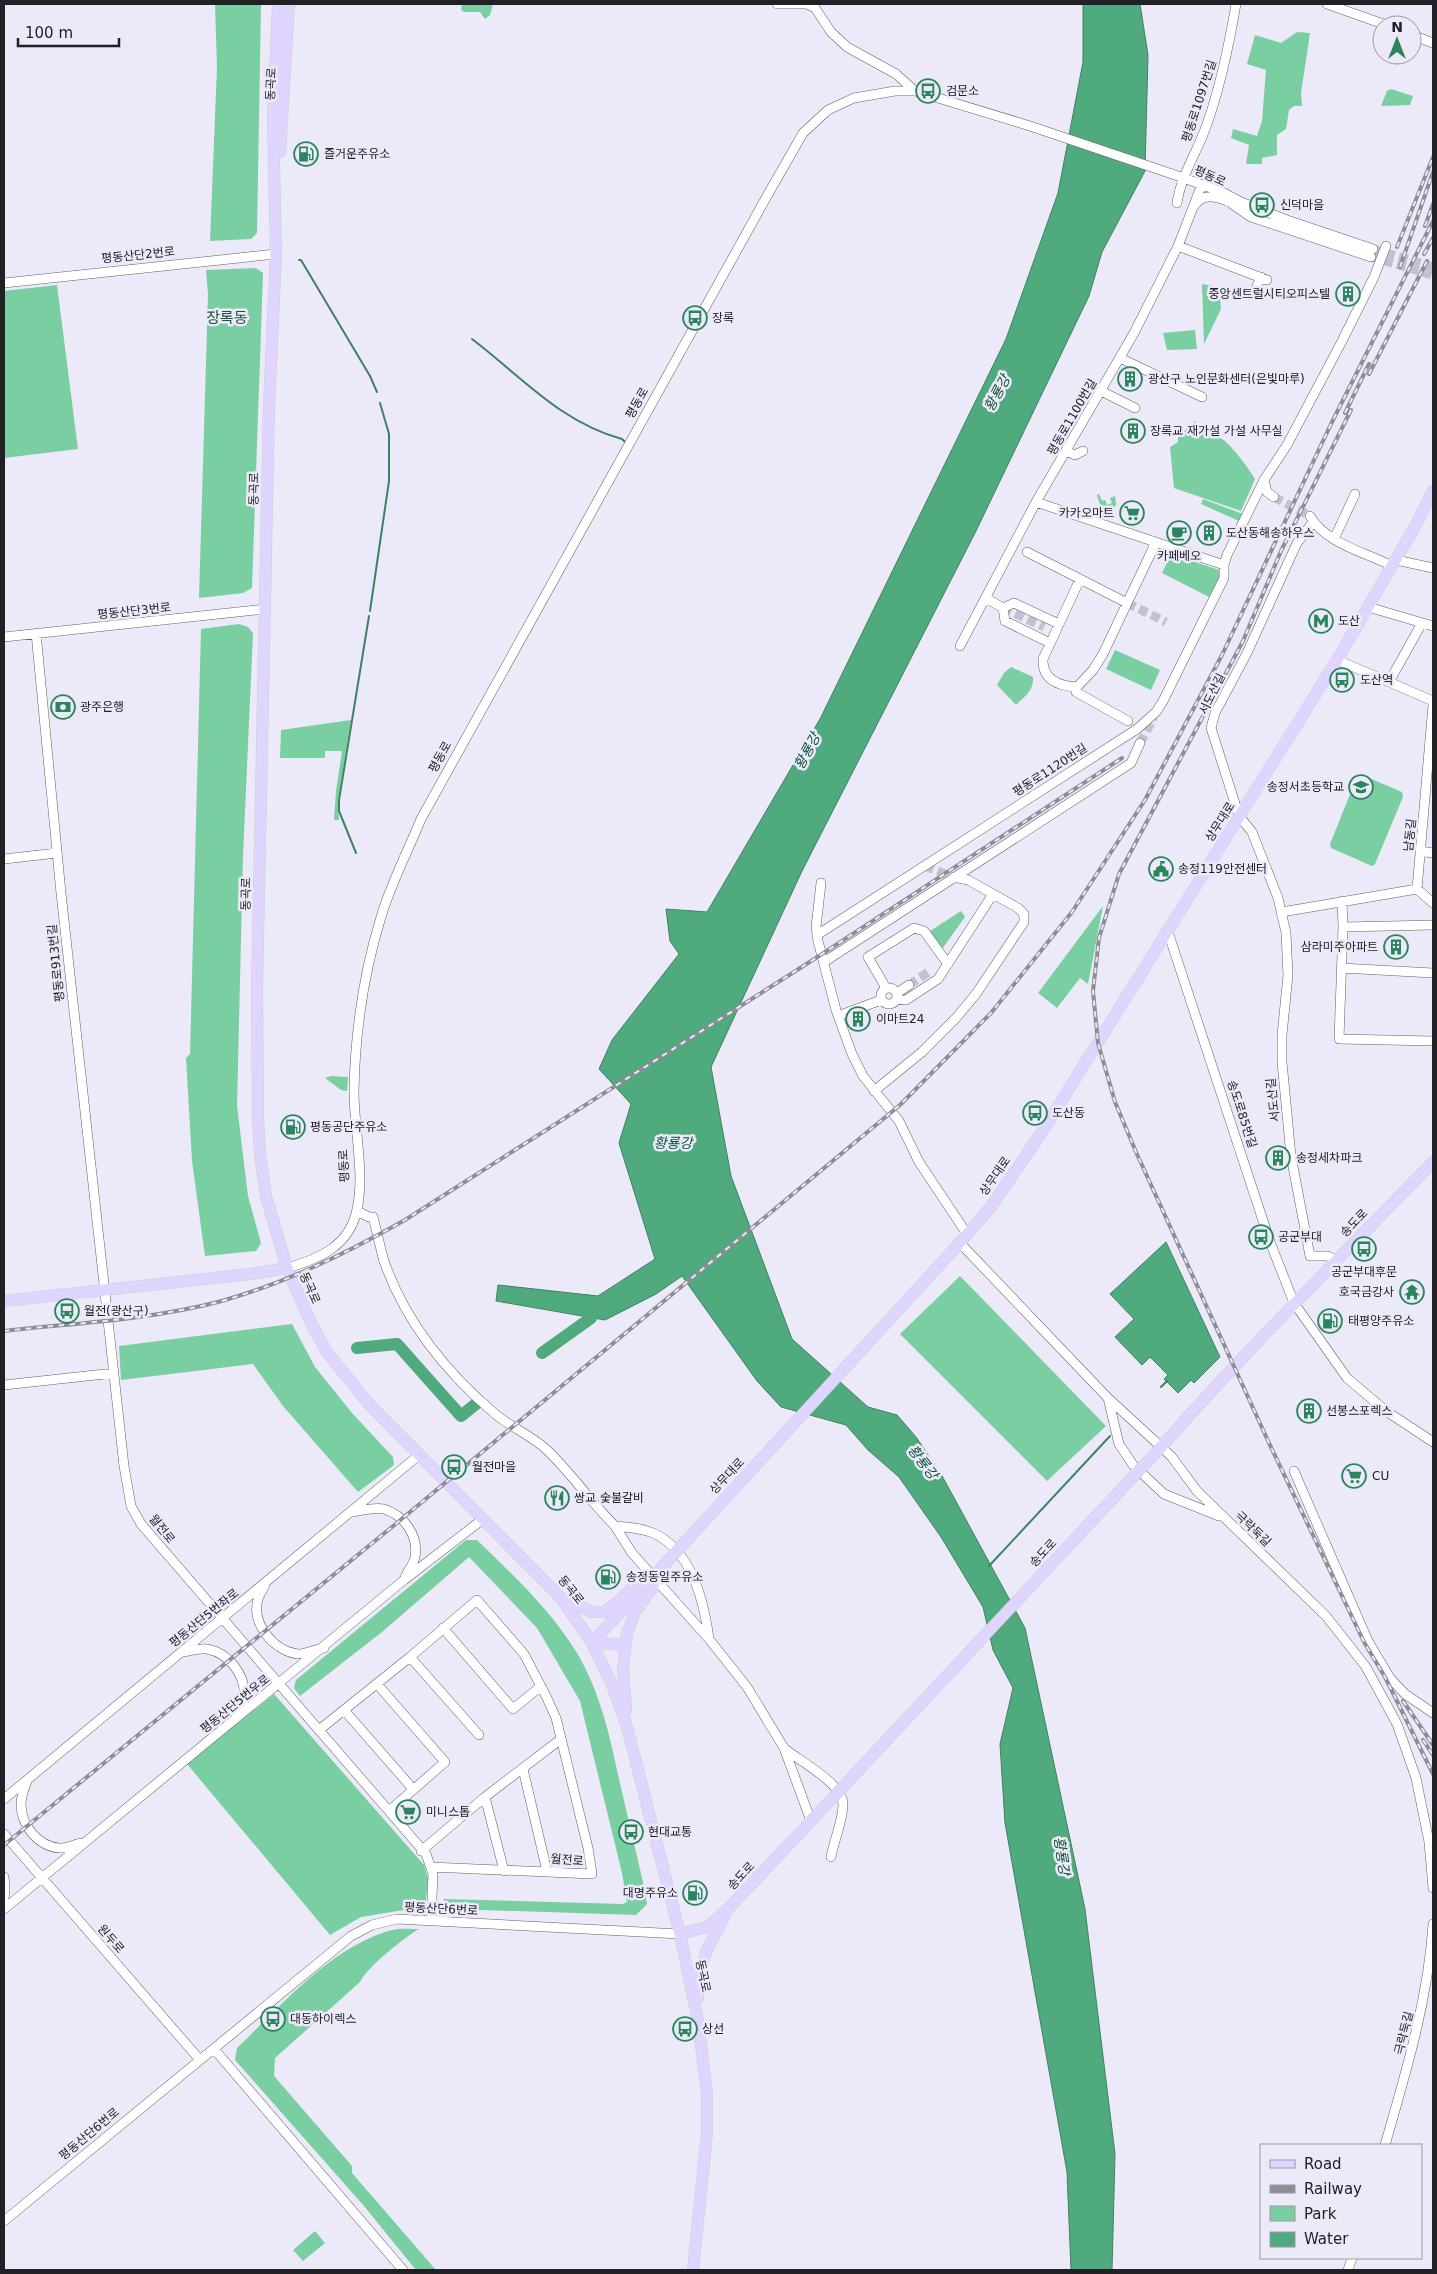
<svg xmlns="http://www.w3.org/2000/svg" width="1437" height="2274" font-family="'DejaVu Sans','Noto Sans KR',sans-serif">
  <rect width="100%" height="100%" fill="#ece9f9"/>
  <path fill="#7acfa2" d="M215 4H261L257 233 251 239 210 241 217 67Z
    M462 4H493L490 15 485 19 480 12H464L461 10Z
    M1297 32 1310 33 1301 93 1302 106H1294L1289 110 1286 129 1277 135V155L1262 158V164H1246L1249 145 1231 138 1233 129 1257 136 1262 121 1266 70 1247 64 1255 35 1281 43Z
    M1391 89 1413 96 1410 105 1381 106 1387 91Z
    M256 268 263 273 252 588 243 593 199 598 208 294 206 270Z
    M1202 284 1219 287 1221 309 1204 344Z
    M57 285 78 449 4 458V291Z
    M1195 330 1197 349 1167 350 1163 333Z
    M1195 421C1204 430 1211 432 1222 439 1231 444 1249 469 1255 479L1241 511 1174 488 1170 447 1178 442V437Z
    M1099 494 1102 501 1105 500 1107 505 1112 503 1110 498 1115 496 1116 504 1111 517 1103 514 1097 495Z
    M1203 499 1243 514 1239 521 1201 504Z
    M1171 554 1219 570 1221 575 1209 597 1162 573Z
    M239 624 248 627 253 633 243 856 237 1106 248 1196 261 1243 256 1251 205 1256 192 1161 186 1058 190 1054 201 629Z
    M1115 650 1160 670 1151 690 1106 669Z
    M1011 667 1033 677C1034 691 1025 696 1016 705L997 685 1004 673Z
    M351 720 338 801 339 820H334L336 791 342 751H325V758H280L281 730Z
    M1362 775 1402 792 1403 797 1375 864 1372 866 1331 848 1330 844 1357 777Z
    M1103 906 1088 984 1080 978 1057 1008 1038 993Z
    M961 911 965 917 942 949 930 931Z
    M331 1076 348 1077 347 1091 341 1090 325 1078Z
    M960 1276 1106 1426 1047 1481 900 1334Z
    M292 1324 315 1367 352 1413 393 1457 394 1465 358 1492 283 1406 253 1364 121 1380 119 1346Z
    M466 1540H477C513 1575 551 1610 577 1653 600 1692 610 1736 619 1779 627 1813 635 1848 643 1882L647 1904 636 1915 451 1909 443 1899 623 1904 627 1902 622 1873 580 1701 537 1628 469 1557 382 1632 300 1696 294 1688 296 1680Z
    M274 1694 424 1865 428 1878 426 1901 416 1908 361 1917 330 1935 187 1764Z
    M419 1929C406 1936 365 1969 360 1982L275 2058 274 2076 352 2166V2173L436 2270H416L364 2206 235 2060 237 2048C281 2006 331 1946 392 1930 401 1928 411 1929 419 1929Z
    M315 2231 325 2243 303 2261 293 2250Z"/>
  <path fill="#4fab7d" stroke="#418163" d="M1083 4H1140L1148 55 1145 171 1102 252 1089 296 975 533 802 871 711 1067 731 1176 792 1339 868 1407 897 1415 916 1437 941 1474 1025 1628 1085 1909 1115 2154 1112 2270H1071L1067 2172 1005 1823 1000 1744 1013 1688 993 1650 983 1607 941 1537 899 1477 868 1450 846 1425 781 1407 757 1381 682 1276 656 1294 605 1320 496 1301 498 1285 598 1296 655 1259 619 1143 631 1104 599 1069 612 1040 679 954 670 941 666 909 707 912 820 719 1006 339 1058 193 1083 62Z
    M1166 1242 1220 1357 1194 1383 1191 1380 1178 1393 1164 1379 1168 1375 1150 1357 1142 1365 1115 1337 1134 1319 1110 1294Z"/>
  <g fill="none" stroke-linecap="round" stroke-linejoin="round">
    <path stroke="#418163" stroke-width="2" d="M299 260H301L370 376 377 392
      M472 339C522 377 560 422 622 439L626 443
      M370 611 389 481V434L380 403
      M356 853 339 811V800L369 616
      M1161 1387 1167 1381
      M989 1566 1110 1436"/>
    <path stroke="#4fab7d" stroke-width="12" d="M357 1348 397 1344 461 1416 477 1403
      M542 1353 591 1318"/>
    <path stroke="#c3c1cf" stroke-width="9" stroke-dasharray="9 4.5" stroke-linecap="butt" d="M1373 249 1433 267
      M1371 257 1433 275
      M1274 497 1310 516
      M1127 603 1166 622
      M1003 608 1044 627
      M1140 743 1154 717
      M925 866 951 876
      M909 985 930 971"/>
    <g stroke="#625f6c" stroke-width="10">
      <path id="minor" d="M777 4H807L815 8 831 32 847 47 896 74 915 91
        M1327 4 1386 25
        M1412 35 1433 43
        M1177 203C1181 175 1198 151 1207 124 1221 85 1229 45 1236 4
        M1232 204 1251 217 1371 257
        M1195 205C1204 192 1217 197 1229 202
        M1178 246 1267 280
        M4 283 276 254
        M1256 288 1261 277
        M1120 358 1202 397
        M1101 391 1135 408
        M1066 451 1075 455 1083 451
        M1264 480 1267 492 1274 497
        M1036 502 1224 565
        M1310 516C1326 544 1365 552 1392 566
        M1313 522 1297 543 1247 653 1215 713 1211 728 1239 816 1252 832 1278 898 1286 933 1288 975 1282 1035V1062L1291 1156 1310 1256H1328L1337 1261
        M1334 539 1355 494
        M1027 552 1080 579
        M1396 560 1433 568
        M986 598 1003 608 1005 621 1050 643
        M1127 603 1080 579 1043 659C1042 680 1059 686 1077 687L1093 670 1103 654 1156 542
        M1368 607 1433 626
        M1003 608 1014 603 1059 624
        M36 633 61 893 124 1466 131 1506 141 1524 426 1854 433 1874 431 1920
        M4 637 266 609
        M960 646 1036 502 1134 333 1178 246 1202 184
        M1337 660 1389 682 1422 623
        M1389 682 1433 701
        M1077 687 1076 692 1128 721
        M1433 705 1417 889 1433 903
        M1420 851 1433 853
        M4 859 57 853
        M821 883 816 927 818 941 836 1010 852 1054 863 1076 899 1121 919 1162 967 1234
        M1342 901 1343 927 1339 1039 1433 1041
        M1282 912 1417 889
        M1343 927 1433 925
        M1168 932 1270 1242 1294 1303 1347 1378 1386 1411 1433 1442
        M817 935 1137 729 1156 712 1163 701 1224 578V565L1227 555 1264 480 1287 445 1342 341 1374 277 1386 246
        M824 962 1131 763 1140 743
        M1341 968 1433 973
        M881 996a8 8 0 1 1 16 0a8 8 0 1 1-16 0Z
        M886 988 868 957 914 928 924 931 948 964
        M897 993 909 985
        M897 999 906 1000 938 979 993 894
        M838 1016 881 1000
        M874 1091 922 1052 956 1018 976 994 1024 922V914L1018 908 968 880 954 877
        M357 1211 369 1217H373C377 1232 380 1247 384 1261 405 1321 446 1372 494 1413 510 1427 531 1435 547 1450 571 1473 591 1502 615 1526 628 1527 641 1528 653 1533 692 1550 704 1601 709 1639
        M959 1242 1108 1398 1171 1456 1197 1491 1326 1616 1366 1667 1397 1724 1416 1778 1429 1842 1433 1888
        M287 1268C319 1259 350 1246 357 1209 365 1174 354 1128 354 1092 355 1034 364 972 381 917 391 883 408 851 421 819L767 196 803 133 828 110 854 98 895 91H915L1030 126 1178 176 1222 192 1241 202 1287 220 1373 249
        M4 1385 114 1373
        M1108 1398 1119 1444 1133 1465 1164 1494 1219 1516
        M1294 1471 1368 1641 1390 1678 1405 1694 1433 1713
        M353 1512C363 1510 374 1507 384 1509 404 1515 419 1536 415 1557 414 1565 407 1570 405 1578
        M615 1526 632 1553 709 1639 747 1687 784 1748 811 1821
        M265 1585C263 1590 259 1595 258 1599 251 1624 274 1651 298 1654 305 1654 316 1649 324 1648
        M443 1628 513 1709 541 1686
        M183 1652C190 1651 200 1648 207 1649 229 1653 247 1676 244 1699 244 1705 239 1711 236 1717
        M410 1657 479 1735
        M377 1684 445 1762 389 1811
        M344 1710 413 1789
        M319 1730 410 1657 477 1600 524 1654 546 1696 556 1718 588 1848 592 1874 431 1867
        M785 1749C800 1761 843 1784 843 1804 843 1821 834 1840 831 1857
        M523 1769 547 1871
        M27 1781C24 1789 21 1796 21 1804 21 1826 39 1847 60 1848 69 1849 74 1843 83 1843
        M485 1797 504 1871
        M4 1799 419 1455
        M4 1834 200 2060
        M421 1851 485 1797 561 1739
        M4 1877 5 1889 4 1899
        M4 1909 404 1580 483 1519
        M214 2049 403 2270
        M1385 2145C1406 2072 1428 2000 1433 1924
        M4 2221 351 1936 372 1925 397 1919 680 1934
        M1348 2270 1352 2258"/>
    </g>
    <g stroke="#cececf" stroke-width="12">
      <path id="major" d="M278 4 273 116 276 254 269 406 257 989 258 1118 260 1154 266 1196 287 1268 312 1325 327 1352 368 1403 561 1598 592 1643 613 1687 627 1727 680 1934 698 2021 707 2094V2133L693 2270
        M280 152 289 4
        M956 1247 990 1208 1042 1132 1337 660 1417 523 1433 491
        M4 1301 250 1274 287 1268
        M1161 1447C1248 1348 1342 1256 1433 1162
        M562 1598 592 1612H604L618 1602 642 1578 654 1576
        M592 1643 645 1585
        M592 1643 625 1645
        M626 1711 623 1669 627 1634 635 1612 653 1587 654 1576
        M680 1934 707 1927 728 1909 811 1821
        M698 1998 699 1973 707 1950 725 1915"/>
    </g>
    <use href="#minor" stroke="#fff" stroke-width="9"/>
    <use href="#major" stroke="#dfd5fe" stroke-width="11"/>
    <g stroke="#8e8c97" stroke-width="4">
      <path id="rail" d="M1425 226 1433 204
        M1397 247 1433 157
        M1424 254 1433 238
        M1400 267 1433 172
        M1369 374 1427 261
        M1351 410 1281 551 1243 641 1119 874 1099 938 1093 991 1098 1043 1115 1102 1136 1152 1269 1443 1364 1642 1385 1677 1433 1774
        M1345 413 1369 364
        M4 1331C75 1323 148 1320 218 1302 284 1284 345 1254 405 1220L819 956 1122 758
        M1403 1701 1433 1745
        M1423 1740 1433 1755
        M4 1845 398 1522 900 1105 991 1013 1072 912 1145 800 1222 655 1331 424 1433 221"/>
    </g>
    <use href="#rail" stroke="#ece9f9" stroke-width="2" stroke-dasharray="5.5" stroke-linecap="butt"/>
    <g stroke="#cececf" stroke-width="12" stroke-linecap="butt">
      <path id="major-bridge" d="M654 1576 956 1247
        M811 1821 1161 1447"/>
    </g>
    <use href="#major-bridge" stroke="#dfd5fe" stroke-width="11"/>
  </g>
  <defs>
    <g id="bus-ring" transform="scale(1.25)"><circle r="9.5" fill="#ece9f9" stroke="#2a855c" stroke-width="1.5"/><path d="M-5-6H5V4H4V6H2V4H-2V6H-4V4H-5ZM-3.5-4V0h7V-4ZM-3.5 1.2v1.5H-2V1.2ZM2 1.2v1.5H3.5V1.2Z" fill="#2a855c"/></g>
    <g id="fuel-ring" transform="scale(1.25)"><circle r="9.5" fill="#ece9f9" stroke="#2a855c" stroke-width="1.5"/><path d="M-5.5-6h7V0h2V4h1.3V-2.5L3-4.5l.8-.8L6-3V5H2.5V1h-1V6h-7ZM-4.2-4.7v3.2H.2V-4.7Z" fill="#2a855c"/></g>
    <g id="building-ring" transform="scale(1.25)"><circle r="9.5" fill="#ece9f9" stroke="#2a855c" stroke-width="1.5"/><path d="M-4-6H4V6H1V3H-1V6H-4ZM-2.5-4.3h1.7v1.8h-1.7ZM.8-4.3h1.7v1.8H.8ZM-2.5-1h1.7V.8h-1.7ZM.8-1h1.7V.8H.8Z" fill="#2a855c"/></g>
    <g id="supermarket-ring" transform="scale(1.25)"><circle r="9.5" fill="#ece9f9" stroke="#2a855c" stroke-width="1.5"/><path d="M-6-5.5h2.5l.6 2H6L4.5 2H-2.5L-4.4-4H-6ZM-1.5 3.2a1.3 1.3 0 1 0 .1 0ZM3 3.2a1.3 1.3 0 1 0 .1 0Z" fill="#2a855c"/></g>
    <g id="cafe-ring" transform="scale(1.25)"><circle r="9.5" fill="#ece9f9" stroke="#2a855c" stroke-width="1.5"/><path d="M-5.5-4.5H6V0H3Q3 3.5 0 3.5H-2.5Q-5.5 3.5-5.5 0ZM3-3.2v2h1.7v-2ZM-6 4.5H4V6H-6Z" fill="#2a855c"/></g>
    <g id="metro-ring" transform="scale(1.25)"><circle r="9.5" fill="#ece9f9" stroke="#2a855c" stroke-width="1.5"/><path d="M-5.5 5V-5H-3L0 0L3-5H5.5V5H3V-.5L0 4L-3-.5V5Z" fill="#2a855c"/></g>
    <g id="bank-ring" transform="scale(1.25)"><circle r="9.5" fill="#ece9f9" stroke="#2a855c" stroke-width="1.5"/><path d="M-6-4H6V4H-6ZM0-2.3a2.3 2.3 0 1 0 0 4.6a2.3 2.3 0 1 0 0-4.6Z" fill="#2a855c"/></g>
    <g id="school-ring" transform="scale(1.25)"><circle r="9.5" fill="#ece9f9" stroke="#2a855c" stroke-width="1.5"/><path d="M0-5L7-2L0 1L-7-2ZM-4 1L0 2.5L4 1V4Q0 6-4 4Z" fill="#2a855c"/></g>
    <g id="civic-ring" transform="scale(1.25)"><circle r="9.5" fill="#ece9f9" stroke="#2a855c" stroke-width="1.5"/><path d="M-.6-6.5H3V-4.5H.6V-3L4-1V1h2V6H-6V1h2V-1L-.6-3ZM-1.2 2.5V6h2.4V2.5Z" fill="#2a855c"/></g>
    <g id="temple-ring" transform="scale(1.25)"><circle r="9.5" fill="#ece9f9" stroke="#2a855c" stroke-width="1.5"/><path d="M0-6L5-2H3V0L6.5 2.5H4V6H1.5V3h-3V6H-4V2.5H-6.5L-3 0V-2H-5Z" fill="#2a855c"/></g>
    <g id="restaurant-ring" transform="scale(1.25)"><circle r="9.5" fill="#ece9f9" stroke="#2a855c" stroke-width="1.5"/><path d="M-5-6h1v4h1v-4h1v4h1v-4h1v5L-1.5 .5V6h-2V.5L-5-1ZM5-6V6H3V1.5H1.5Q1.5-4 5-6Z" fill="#2a855c"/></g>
  </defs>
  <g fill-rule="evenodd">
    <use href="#bus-ring" x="928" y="91"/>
    <use href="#fuel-ring" x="306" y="154"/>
    <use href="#bus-ring" x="1262" y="205"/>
    <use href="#building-ring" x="1348" y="294"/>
    <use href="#bus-ring" x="695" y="318"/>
    <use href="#building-ring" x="1130" y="379"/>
    <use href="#building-ring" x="1133" y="431"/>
    <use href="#supermarket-ring" x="1132" y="513"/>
    <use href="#cafe-ring" x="1179" y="533"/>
    <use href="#building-ring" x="1209" y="533"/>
    <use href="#metro-ring" x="1321" y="621"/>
    <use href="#bus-ring" x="1342" y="680"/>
    <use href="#bank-ring" x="63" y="707"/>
    <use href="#school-ring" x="1361" y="787"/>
    <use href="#civic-ring" x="1161" y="869"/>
    <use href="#building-ring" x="1396" y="947"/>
    <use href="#building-ring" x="858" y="1019"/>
    <use href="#bus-ring" x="1035" y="1113"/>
    <use href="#fuel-ring" x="293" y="1127"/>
    <use href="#building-ring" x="1278" y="1158"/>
    <use href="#bus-ring" x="1261" y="1237"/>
    <use href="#bus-ring" x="1364" y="1249"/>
    <use href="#temple-ring" x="1412" y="1292"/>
    <use href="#bus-ring" x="67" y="1311"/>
    <use href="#fuel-ring" x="1330" y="1321"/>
    <use href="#building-ring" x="1309" y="1411"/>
    <use href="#bus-ring" x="454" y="1467"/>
    <use href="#supermarket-ring" x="1354" y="1476"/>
    <use href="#restaurant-ring" x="557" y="1498"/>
    <use href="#fuel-ring" x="608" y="1577"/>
    <use href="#supermarket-ring" x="408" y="1812"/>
    <use href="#bus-ring" x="631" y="1832"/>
    <use href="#fuel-ring" x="695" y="1893"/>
    <use href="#bus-ring" x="273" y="2019"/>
    <use href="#bus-ring" x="685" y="2029"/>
  </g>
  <g text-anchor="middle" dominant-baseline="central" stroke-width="5" stroke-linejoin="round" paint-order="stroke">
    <g font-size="12" fill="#212025" stroke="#ece9f9">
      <text transform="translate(271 84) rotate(-87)">동곡로</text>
      <text transform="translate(1199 101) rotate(-72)">평동로1097번길</text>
      <text transform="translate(1210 176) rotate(24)">평동로</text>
      <text transform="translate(138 255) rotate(-6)">평동산단2번로</text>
      <text transform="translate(637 403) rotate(-61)">평동로</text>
      <text transform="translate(1072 417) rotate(-60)">평동로1100번길</text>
      <text transform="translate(254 489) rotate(-89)">동곡로</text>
      <text transform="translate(134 611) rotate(-6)">평동산단3번로</text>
      <text transform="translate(1212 694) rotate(-64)">서도산길</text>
      <text transform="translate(440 757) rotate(-61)">평동로</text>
      <text transform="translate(1050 770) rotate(-33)">평동로1120번길</text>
      <text transform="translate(1220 822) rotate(-58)">상무대로</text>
      <text transform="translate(1410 835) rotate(-84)">남동길</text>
      <text transform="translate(246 894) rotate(-89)">동곡로</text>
      <text transform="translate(56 963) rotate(-96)">평동로913번길</text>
      <text transform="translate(1273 1100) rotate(-96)">서도산길</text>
      <text transform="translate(1242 1114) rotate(72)">송도로85번길</text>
      <text transform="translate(344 1166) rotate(-93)">평동로</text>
      <text transform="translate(995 1176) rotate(-55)">상무대로</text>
      <text transform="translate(1354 1223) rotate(-46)">송도로</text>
      <text transform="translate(310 1288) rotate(66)">동곡로</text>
      <text transform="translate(727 1476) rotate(-47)">상무대로</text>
      <text transform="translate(162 1529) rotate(51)">월전로</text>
      <text transform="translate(1253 1529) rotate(44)">극락둑길</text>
      <text transform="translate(1043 1553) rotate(-47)">송도로</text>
      <text transform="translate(571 1590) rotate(51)">동곡로</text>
      <text transform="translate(204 1618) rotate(-39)">평동산단5번좌로</text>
      <text transform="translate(235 1704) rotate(-39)">평동산단5번우로</text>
      <text transform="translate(567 1860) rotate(4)">월전로</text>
      <text transform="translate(741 1876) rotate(-47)">송도로</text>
      <text transform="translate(441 1909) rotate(3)">평동산단6번로</text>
      <text transform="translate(111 1939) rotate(49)">원두로</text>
      <text transform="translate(703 1976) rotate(78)">동곡로</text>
      <text transform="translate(1404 2033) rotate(-76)">극락둑길</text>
      <text transform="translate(89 2134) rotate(-40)">평동산단6번로</text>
    </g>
    <g font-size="12" fill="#212025" stroke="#ece9f9" text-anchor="start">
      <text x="946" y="91">검문소</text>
      <text x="324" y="154">즐거운주유소</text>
      <text x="1280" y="205">신덕마을</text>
      <text x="1330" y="294" text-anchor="end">중앙센트럴시티오피스텔</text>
      <text x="712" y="318">장록</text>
      <text x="1148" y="379">광산구 노인문화센터(은빛마루)</text>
      <text x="1150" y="431">장록교 재가설 가설 사무실</text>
      <text x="1114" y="513" text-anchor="end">카카오마트</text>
      <text x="1226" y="533">도산동해송하우스</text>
      <text x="1179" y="556" text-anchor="middle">카페베오</text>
      <text x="1338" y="621">도산</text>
      <text x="1360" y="680">도산역</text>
      <text x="80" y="707">광주은행</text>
      <text x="1344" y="787" text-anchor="end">송정서초등학교</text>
      <text x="1178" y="869">송정119안전센터</text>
      <text x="1378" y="947" text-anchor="end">삼라미주아파트</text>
      <text x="876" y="1019">이마트24</text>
      <text x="1052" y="1113">도산동</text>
      <text x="310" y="1127">평동공단주유소</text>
      <text x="1296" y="1158">송정세차파크</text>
      <text x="1278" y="1237">공군부대</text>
      <text x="1364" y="1272" text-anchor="middle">공군부대후문</text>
      <text x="1394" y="1292" text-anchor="end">호국금강사</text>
      <text x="84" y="1311">월전(광산구)</text>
      <text x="1348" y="1321">태평양주유소</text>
      <text x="1326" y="1411">선봉스포렉스</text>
      <text x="472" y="1467">월전마을</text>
      <text x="1372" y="1476">CU</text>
      <text x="574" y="1498">쌍교 숯불갈비</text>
      <text x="626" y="1577">송정동일주유소</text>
      <text x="426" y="1812">미니스톱</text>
      <text x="648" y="1832">현대교통</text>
      <text x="678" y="1893" text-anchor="end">대명주유소</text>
      <text x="290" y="2019">대동하이렉스</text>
      <text x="702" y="2029">상선</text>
    </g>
    <g font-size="14" font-style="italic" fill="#085335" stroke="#ece9f9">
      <text transform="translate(997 393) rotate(-62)">황룡강</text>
      <text transform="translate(807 751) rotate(-62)">황룡강</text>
      <text x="673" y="1143">황룡강</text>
      <text transform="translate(923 1462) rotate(52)">황룡강</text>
      <text transform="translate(1062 1856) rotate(82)">황룡강</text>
    </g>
    <g font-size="15" fill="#17563a" stroke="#ece9f9">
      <text x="227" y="318">장록동</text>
    </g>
  </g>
  <rect width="1437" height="2274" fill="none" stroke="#212025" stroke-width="10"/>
  <rect x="1260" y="2144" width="162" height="115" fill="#ece9f9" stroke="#9b99a4"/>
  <rect x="1270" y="2160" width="25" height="8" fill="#dfd5fe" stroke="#9b99a4"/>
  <text x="1304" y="2169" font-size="15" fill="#212025">Road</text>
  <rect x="1270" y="2185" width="25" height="8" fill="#8e8c97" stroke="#9b99a4"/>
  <text x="1304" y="2194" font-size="15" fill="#212025">Railway</text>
  <rect x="1270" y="2206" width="25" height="15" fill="#7acfa2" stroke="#9b99a4"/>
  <text x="1304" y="2219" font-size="15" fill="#212025">Park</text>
  <rect x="1270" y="2232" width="25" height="15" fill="#4fab7d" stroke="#9b99a4"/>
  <text x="1304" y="2244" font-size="15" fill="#212025">Water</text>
  <g transform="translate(1397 40)"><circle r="24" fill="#ece9f9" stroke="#9b99a4"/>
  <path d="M0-4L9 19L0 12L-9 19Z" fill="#2a855c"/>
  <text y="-8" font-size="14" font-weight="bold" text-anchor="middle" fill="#212025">N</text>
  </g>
  <path d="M18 38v8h101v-8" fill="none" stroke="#212025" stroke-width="2.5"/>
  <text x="25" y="38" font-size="15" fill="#212025" stroke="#ece9f9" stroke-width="4" paint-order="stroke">100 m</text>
</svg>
